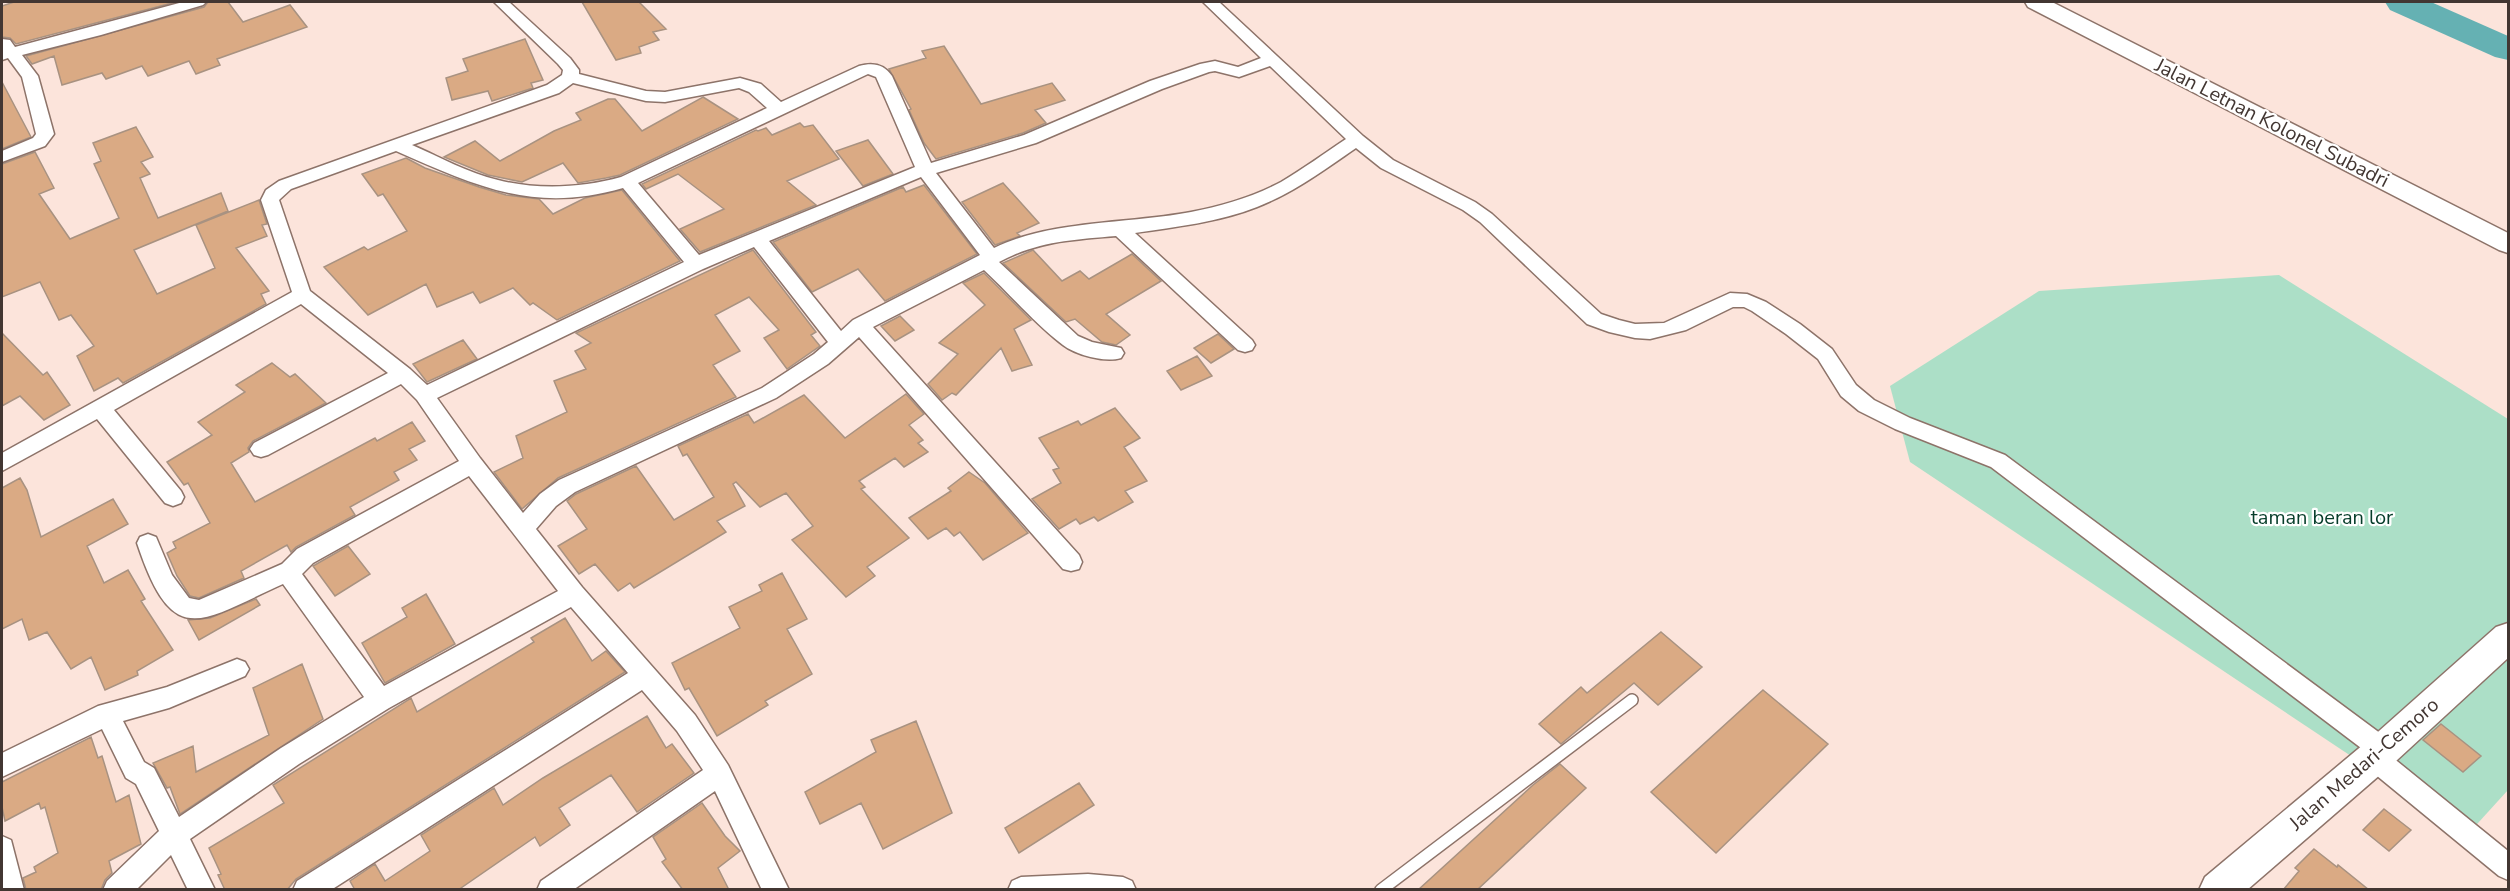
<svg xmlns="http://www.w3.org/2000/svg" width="2510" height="891" font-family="'Nunito Sans',sans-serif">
  <rect width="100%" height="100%" fill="#fce4db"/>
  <path fill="#acdfc7" d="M2279 275 2508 419V790L2468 834 1910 462 1890 386 2039 291Z"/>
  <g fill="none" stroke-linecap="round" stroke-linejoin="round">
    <path fill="#65b1b3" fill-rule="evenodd" d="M2385 2H2431L2508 36V60L2495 57 2390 10Z"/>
  </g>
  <path fill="#daaa84" stroke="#a89281" stroke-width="1.5" d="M14 2H176L16 44 10 38 2 37V6Z
    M208 2H228L243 22 290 5 307 27 217 59 220 65 196 74 189 61 148 76 142 66 106 79 102 73 62 85 54 56 32 64 26 56 204 7Z
    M582 2H639L666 29 653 32 659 40 639 47 641 53 616 60Z
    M525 39 543 80 531 83 533 88 492 101 488 91 452 100 446 78 468 71 463 59Z
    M944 46 981 104 1052 83 1065 100 1035 110 1046 123 1023 133 936 159 924 143 909 110 911 109 889 69 926 58 922 51Z
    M2 82 31 137 2 149Z
    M703 97 738 119 620 175 606 178 578 183 563 163 522 182 488 175 444 157 475 141 500 161 554 131 581 120 576 113 608 99H615L642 131Z
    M800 123 804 127 813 125 839 159 787 181 816 205 700 252 680 229 724 209 678 174 646 189 642 184 756 130 758 131 766 128 772 135Z
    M136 127 153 157 141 162 150 174 140 178 158 218 221 193 228 211 134 250 157 294 215 268 196 225 259 200 267 224 262 225 267 236 236 248 269 291 261 294 266 304 123 383 118 378 94 391 77 356 94 346 71 315 59 320 40 282 2 297V164L35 152 54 188 39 194 70 239 119 218 94 164 101 161 93 143Z
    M868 140 893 174 863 186 836 151Z
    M406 158 425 168 479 187 506 195 539 199 553 214 585 198 622 190 680 261 557 320 533 303 530 305 513 288 480 303 473 292 437 307 426 284 368 315 324 267 364 247 368 250 407 231 383 194 378 196 362 174Z
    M1003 183 1039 223 1017 233 1020 236 995 245 962 202Z
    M924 185 977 254 885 301 858 269 812 292 773 242 903 187 906 192Z
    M753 250 816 332 811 335 820 346 787 369 764 338 779 330 749 297 715 315 740 351 713 365 736 397 558 478 522 509 494 472 523 458 516 436 567 412 554 381 586 369 575 351 591 343 576 333Z
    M1033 250 1062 281 1080 271 1089 279 1132 254 1161 281 1106 314 1130 335 1116 345 1102 342 1075 319 1066 322 1003 263Z
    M984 273 1031 320 1014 329 1032 365 1012 371 1001 348 956 395 952 393 942 400 928 384 958 354 939 343 985 305 963 283Z
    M900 316 914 330 895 341 881 326Z
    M2 333 43 375 47 372 70 405 44 420 20 396 2 406Z
    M1218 334 1234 349 1211 363 1194 348Z
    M463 340 477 359 427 382 413 364Z
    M1197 356 1212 376 1181 390 1167 371Z
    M272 363 290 377 295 374 326 403 253 441 248 448 249 452 231 463 255 502 375 438 377 441 412 422 425 441 409 449 417 460 394 472 399 480 350 507 355 515 296 547 291 552 287 545 241 571 244 578 199 598 190 596 177 576 167 553 176 548 173 542 210 523 188 483 184 485 167 462 212 435 198 422 245 392 236 385Z
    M906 394 924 414 909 425 923 440 918 443 928 452 904 467 895 458 859 481 865 487 861 489 909 538 867 567 875 576 846 597 792 540 813 526 786 493 760 507 736 482 733 484 745 506 717 521 726 532 634 588 630 583 618 591 595 564 579 574 558 546 587 529 567 501 576 494 636 466 674 520 714 497 687 454 683 456 678 446 748 414 754 423 804 395 845 438Z
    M1115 408 1140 438 1124 447 1147 481 1125 491 1133 502 1098 521 1094 517 1080 524 1076 519 1059 529 1032 499 1061 483 1053 470 1059 468 1039 438 1078 421 1081 425Z
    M969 472 985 483 1028 533 983 560 960 532 954 536 946 528 928 539 909 518 951 491 948 488Z
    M20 478 27 490 41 537 113 499 128 524 87 546 104 583 128 570 145 599 141 601 173 650 137 671 138 675 105 690 91 657 71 669 47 632 29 640 22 619 2 629V488Z
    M348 546 370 574 335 596 313 566Z
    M782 573 807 619 787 629 812 674 765 701 768 705 717 736 689 688 685 690 672 663 740 628 729 607 762 591 759 585Z
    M426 594 455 644 385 683 362 643 407 617 402 608Z
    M256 599 260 605 199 640 188 620 210 618Z
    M565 618 592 661 606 651 625 672 296 879 287 890H225L218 875 221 874 209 848 284 803 273 785 411 698 417 712 534 642 531 638Z
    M1661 632 1702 667 1658 705 1634 683 1561 744 1539 724 1581 687 1587 693Z
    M302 664 323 719 180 814 170 787 167 788 153 763 193 746 196 772 269 735 253 688Z
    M1763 690 1828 744 1716 853 1651 792Z
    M647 716 666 748 672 744 694 773 637 812 611 775 559 808 570 825 540 846 535 837 458 890H355L350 881 375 864 385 881 430 851 421 835 494 788 503 805 543 778Z
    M916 721 952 813 883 849 861 803 820 824 805 792 876 752 871 740Z
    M2441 724 2481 756 2463 772 2423 740Z
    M91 737 98 758 102 756 116 802 129 795 141 844 109 861 112 873 105 880 101 890H26L23 878 36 872 34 867 58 853 45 807 41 809 39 803 5 821 2 807V782Z
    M1560 764 1586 788 1477 890H1418L1533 785Z
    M1079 783 1094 805 1019 853 1005 828Z
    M702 803 725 836 740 851 718 868 729 890H683L662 862 666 859 653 837Z
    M2384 809 2411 830 2389 851 2363 830Z
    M2314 849 2337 867 2338 865 2369 890H2283L2299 871 2295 868Z"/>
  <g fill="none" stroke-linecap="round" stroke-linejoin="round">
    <g stroke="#8d7369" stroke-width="14">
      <path id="lane" d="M1381 890 1632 700"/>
    </g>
    <g stroke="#8d7369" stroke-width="3">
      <path id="street" d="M183 2H206L203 5 101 35 22 55 38 76 54 134 45 146 2 162V151L33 138 36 134 22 77 8 58 2 60V39L10 40 15 47Z
        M494 2H509L570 58 579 70V74L646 91 665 92 740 78 761 84 781 102 859 66C873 62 884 64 892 76L931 163 1024 135 1150 81 1200 64 1215 61 1238 67 1261 58 1203 2H1219L1363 136 1393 160 1475 202 1492 214 1601 314 1619 320 1635 324 1664 323 1730 293 1747 294 1766 302 1800 324 1832 349 1856 385 1874 400 1910 418 2005 455 2392 742 2395 750 2392 757 2508 851V880L2499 876 2365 766 2362 758 2365 751 1991 467 1895 429 1859 411 1841 396 1818 359 1786 334 1752 311 1744 307H1733L1686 330 1650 339 1635 338 1609 332 1587 324 1480 222 1463 210 1381 168 1356 148C1324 170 1293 193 1257 207 1219 222 1176 227 1135 233L1252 340 1255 345 1252 350 1245 352 1238 350 1116 236C1072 240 1038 241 999 262L1078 336 1092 342 1121 348 1124 353 1121 358C1105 363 1076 355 1063 345 1034 323 1010 294 984 270L873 327 1079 555 1082 562 1079 569 1071 571 1063 569 859 337 828 364 776 398 575 492 556 506 536 529 582 587 695 715 728 765 789 890H762L715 791 573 890H537L541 881 703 770 677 731 642 690 331 890H293L297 881 628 673 571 607 389 708 299 764 190 839 215 890H188L171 855 136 890H103L107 881 159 831 136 784 126 778 102 729 2 777V753L98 706 167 687 237 659 245 662 249 669 245 676 169 708 123 721 144 762 154 768 179 817 281 748 364 697 283 584C199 622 173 651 137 543L140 537 148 534 156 537 172 575 189 598 199 600 282 564 297 549 459 461 417 400 401 384 268 455 261 457 254 455 250 449 254 443 388 373 301 304 114 410 181 491 184 497 181 503 173 506 165 503 97 419 2 471V453L292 292 261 200 266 190 279 181 547 85 562 75 563 70 558 64ZM1270 66 1346 139C1325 153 1303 169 1281 182 1253 197 1222 206 1191 212 1129 224 1050 220 994 248L936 173 1036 143 1162 89 1209 72 1215 71 1239 77ZM868 74 876 77 915 167 699 255 638 183ZM573 83 646 101 665 102 739 88 749 92 767 108 621 177C582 188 537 190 498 180 468 173 440 157 412 145L559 93ZM396 151C476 186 534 214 623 188L684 262 427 385 410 369 310 291 279 200 291 189ZM921 177 980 255 853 320 841 331 769 241ZM754 247 828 342 814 354 762 388 559 480 540 494 523 513 480 458 437 398 703 269ZM469 476 558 591 384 686 302 574 313 563Z
        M2 836 11 840 24 890H2Z
        M1088 874 1123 877 1132 881 1136 890H1008L1012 881 1021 877Z"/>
    </g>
    <g stroke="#8d7369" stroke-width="3">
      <path id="secondary" d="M2025 2H2052L2508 233V253L2499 250 2028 7Z
        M2508 623V658L2396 761 2247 890H2199L2205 877 2370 739 2496 627Z"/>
    </g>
    <use href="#lane" stroke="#fff" stroke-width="11"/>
    <use href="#street" fill="#fff" fill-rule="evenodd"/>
    <use href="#secondary" fill="#fff" fill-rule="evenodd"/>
  </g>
  <g text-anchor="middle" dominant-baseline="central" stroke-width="4.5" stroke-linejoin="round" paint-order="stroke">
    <g font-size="20" fill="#423632" stroke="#fff">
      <text transform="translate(2272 123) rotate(27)">Jalan Letnan Kolonel Subadri</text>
      <text transform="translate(2364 764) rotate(-41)">Jalan Medari-Cemoro</text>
    </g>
    <g font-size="20" fill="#063d2a" stroke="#fff">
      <text x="2322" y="517">taman beran lor</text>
    </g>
  </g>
  <rect width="2510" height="891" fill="none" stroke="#423632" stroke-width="6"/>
</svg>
